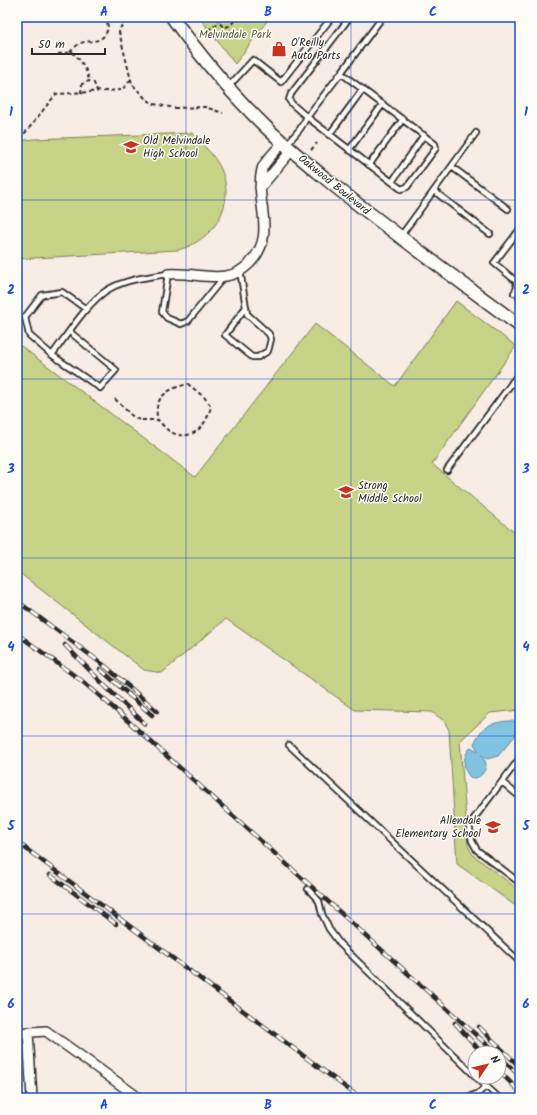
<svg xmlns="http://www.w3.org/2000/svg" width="537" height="1115" font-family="Kalam,sans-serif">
  <rect width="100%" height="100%" fill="#f8ede5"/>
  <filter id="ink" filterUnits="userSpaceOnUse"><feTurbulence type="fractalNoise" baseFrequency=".025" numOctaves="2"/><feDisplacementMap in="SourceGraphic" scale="8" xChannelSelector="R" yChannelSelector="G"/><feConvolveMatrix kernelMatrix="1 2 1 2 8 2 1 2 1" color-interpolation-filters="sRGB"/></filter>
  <g filter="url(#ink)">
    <path fill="#c7d387" stroke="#797f59" d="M199 17H270L235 64Z
      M193 133C202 145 215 155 221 169 237 205 213 241 178 250L17 259V141L34 139Z
      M456 301 516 346 432 464 520 537V710L490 713 460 741 468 846 473 855 520 891V909L457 864 449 730 444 721 432 712 355 710 226 619 162 673 144 670 17 571V343L195 477 315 324 395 386Z"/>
    <path fill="#80c4e1" stroke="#5e8798" d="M507 721H518L520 723V730L498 756 487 759 481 755C483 758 485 760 486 764 486 771 480 779 472 778 469 777 469 776 467 773 462 765 464 754 471 747L479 752 474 744C482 726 488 724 507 721Z"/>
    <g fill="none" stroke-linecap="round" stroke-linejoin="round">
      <g stroke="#2b2b2b" stroke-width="8">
        <path id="lane" d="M341 73 307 117 401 189 407 187 436 148 435 144 341 73 381 19 380 17
          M229 86 253 60 281 82 332 17
          M329 135 363 89
          M287 144 300 129 307 117 293 105 289 100 291 94 350 17
          M349 150 383 104
          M369 165 403 119
          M452 167 508 209
          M392 182 424 135
          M434 191 490 234
          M400 237 476 133
          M240 270 247 314 269 334 271 339 268 351 258 357H252L225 335 246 307
          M514 293 517 288 516 281 494 263 520 229
          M519 297 520 295
          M70 332 116 370 100 388 52 355 29 335 25 317 42 295 62 292 86 309
          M52 355C67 335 88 301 109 289 127 279 148 277 168 274L162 312 167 318 181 324 188 321 223 278
          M512 382 520 388
          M447 470 520 372
          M289 745 520 962
          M520 758 469 825 472 841 477 850 520 883
          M502 782 520 797
          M308 889 319 901 322 914 329 929 340 944 475 1076
          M476 1077 499 1098
          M466 1097C475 1096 480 1093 486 1086"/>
      </g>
      <g stroke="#2b2b2b" stroke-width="12">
        <path id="street" d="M519 17H520
          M260 188 291 151
          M168 274C188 272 207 279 226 276 235 275 244 269 250 263 278 234 254 202 262 169 263 164 278 148 283 143
          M28 1032 32 1098
          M17 1033 46 1031 139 1098"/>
      </g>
      <g stroke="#2b2b2b" stroke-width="15">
        <path id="secondary" d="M172 17C201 57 233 96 269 130 290 150 313 168 336 187 396 235 458 280 520 326"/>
      </g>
      <path stroke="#2b2b2b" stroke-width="2" stroke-dasharray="4 3" stroke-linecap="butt" d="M134 17C128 21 120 24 119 32L132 84 146 99 154 104 164 106 175 108 205 107 223 113
        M217 17C221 31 231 29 236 17
        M208 30 219 23
        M70 52C72 50 76 46 79 44 89 38 100 46 107 31 109 25 107 21 102 17
        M58 54 72 52C81 60 87 69 89 81
        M81 93 82 84 89 81 94 83 97 91
        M17 133H25L56 94 122 90 130 80
        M311 150 317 143
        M115 399 131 415 139 420H158C161 423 165 428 169 431 191 444 207 426 211 406L204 397 188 384C175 387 160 392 157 407 156 411 157 416 158 420"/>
      <use href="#lane" stroke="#fdfcf7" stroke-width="4.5"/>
      <use href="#street" stroke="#fdfcf7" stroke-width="9"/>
      <use href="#secondary" stroke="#fdfcf7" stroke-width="12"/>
      <g stroke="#2b2b2b" stroke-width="4.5">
        <path id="rail" d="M17 601 105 666 157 711
          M17 634 82 681 108 703 496 1053
          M65 645 107 688 145 724
          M100 669 152 715
          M17 842 360 1098
          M50 875 116 924
          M455 1023 482 1053
          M479 1027 520 1067
          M499 1056 520 1076
          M499 1071 519 1091"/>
      </g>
      <use href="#rail" stroke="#fdfcf7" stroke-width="3" stroke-dasharray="9" stroke-linecap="butt"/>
    </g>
  </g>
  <path fill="none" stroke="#1d4ed8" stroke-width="1" stroke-opacity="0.55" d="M186 17V1098M351 17V1098M17 200H520M17 379H520M17 558H520M17 736H520M17 914H520"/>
  <defs>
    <g id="shop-bare" transform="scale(1.2)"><path d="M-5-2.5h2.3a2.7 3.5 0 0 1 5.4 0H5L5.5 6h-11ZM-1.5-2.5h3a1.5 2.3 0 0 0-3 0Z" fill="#c8321e" stroke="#fdfcf7" stroke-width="2.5" paint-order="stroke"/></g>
    <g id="school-bare" transform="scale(1.2)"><path d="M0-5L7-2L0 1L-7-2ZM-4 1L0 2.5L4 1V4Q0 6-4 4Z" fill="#c8321e" stroke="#fdfcf7" stroke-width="2.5" paint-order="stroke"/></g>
  </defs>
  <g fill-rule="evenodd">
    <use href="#shop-bare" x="279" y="49"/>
    <use href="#school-bare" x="131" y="147"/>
    <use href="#school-bare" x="346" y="492"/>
    <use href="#school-bare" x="493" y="827"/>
  </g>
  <g text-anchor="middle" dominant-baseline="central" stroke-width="3" stroke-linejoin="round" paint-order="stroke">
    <g font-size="11" fill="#5a5d47" stroke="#fdfcf7">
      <text x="235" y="35">Melvindale Park</text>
    </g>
    <g font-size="11" fill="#2b2b2b" stroke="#fdfcf7" text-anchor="start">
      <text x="291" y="43">O'Reilly<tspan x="291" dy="13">Auto Parts</tspan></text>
      <text x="143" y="141">Old Melvindale<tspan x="143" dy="13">High School</tspan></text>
      <text x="358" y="486">Strong<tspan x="358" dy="13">Middle School</tspan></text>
      <text x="481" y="821" text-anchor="end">Allendale<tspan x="481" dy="13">Elementary School</tspan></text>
    </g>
    <g font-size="11" fill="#2b2b2b" stroke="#fdfcf7">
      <text transform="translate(334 185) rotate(39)">Oakwood Boulevard</text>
    </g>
  </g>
  <rect width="537" height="1115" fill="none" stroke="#fdfcf7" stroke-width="44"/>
  <g transform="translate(487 1065) rotate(55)"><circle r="19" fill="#fdfcf7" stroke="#a9a8a5"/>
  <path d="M0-3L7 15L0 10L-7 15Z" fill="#c8321e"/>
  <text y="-6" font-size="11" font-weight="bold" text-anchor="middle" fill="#2b2b2b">N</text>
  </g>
  <path d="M32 48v6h73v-6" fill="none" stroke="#2b2b2b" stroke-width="2"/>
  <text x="38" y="48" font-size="12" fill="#2b2b2b" stroke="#fdfcf7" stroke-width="3" paint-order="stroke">50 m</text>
  <rect x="22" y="22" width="493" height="1071" fill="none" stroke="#1d4ed8" stroke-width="1.5"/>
  <g font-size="13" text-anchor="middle" font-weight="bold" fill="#1d4ed8">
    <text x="104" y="16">A</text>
    <text x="268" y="16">B</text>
    <text x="433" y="16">C</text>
    <text x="11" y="116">1</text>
    <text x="526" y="116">1</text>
    <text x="11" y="294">2</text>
    <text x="526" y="294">2</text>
    <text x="11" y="473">3</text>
    <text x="526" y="473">3</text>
    <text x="11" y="651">4</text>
    <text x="526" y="651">4</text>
    <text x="11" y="830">5</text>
    <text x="526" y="830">5</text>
    <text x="11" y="1008">6</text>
    <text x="526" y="1008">6</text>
    <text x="104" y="1109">A</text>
    <text x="268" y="1109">B</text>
    <text x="433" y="1109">C</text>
  </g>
</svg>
